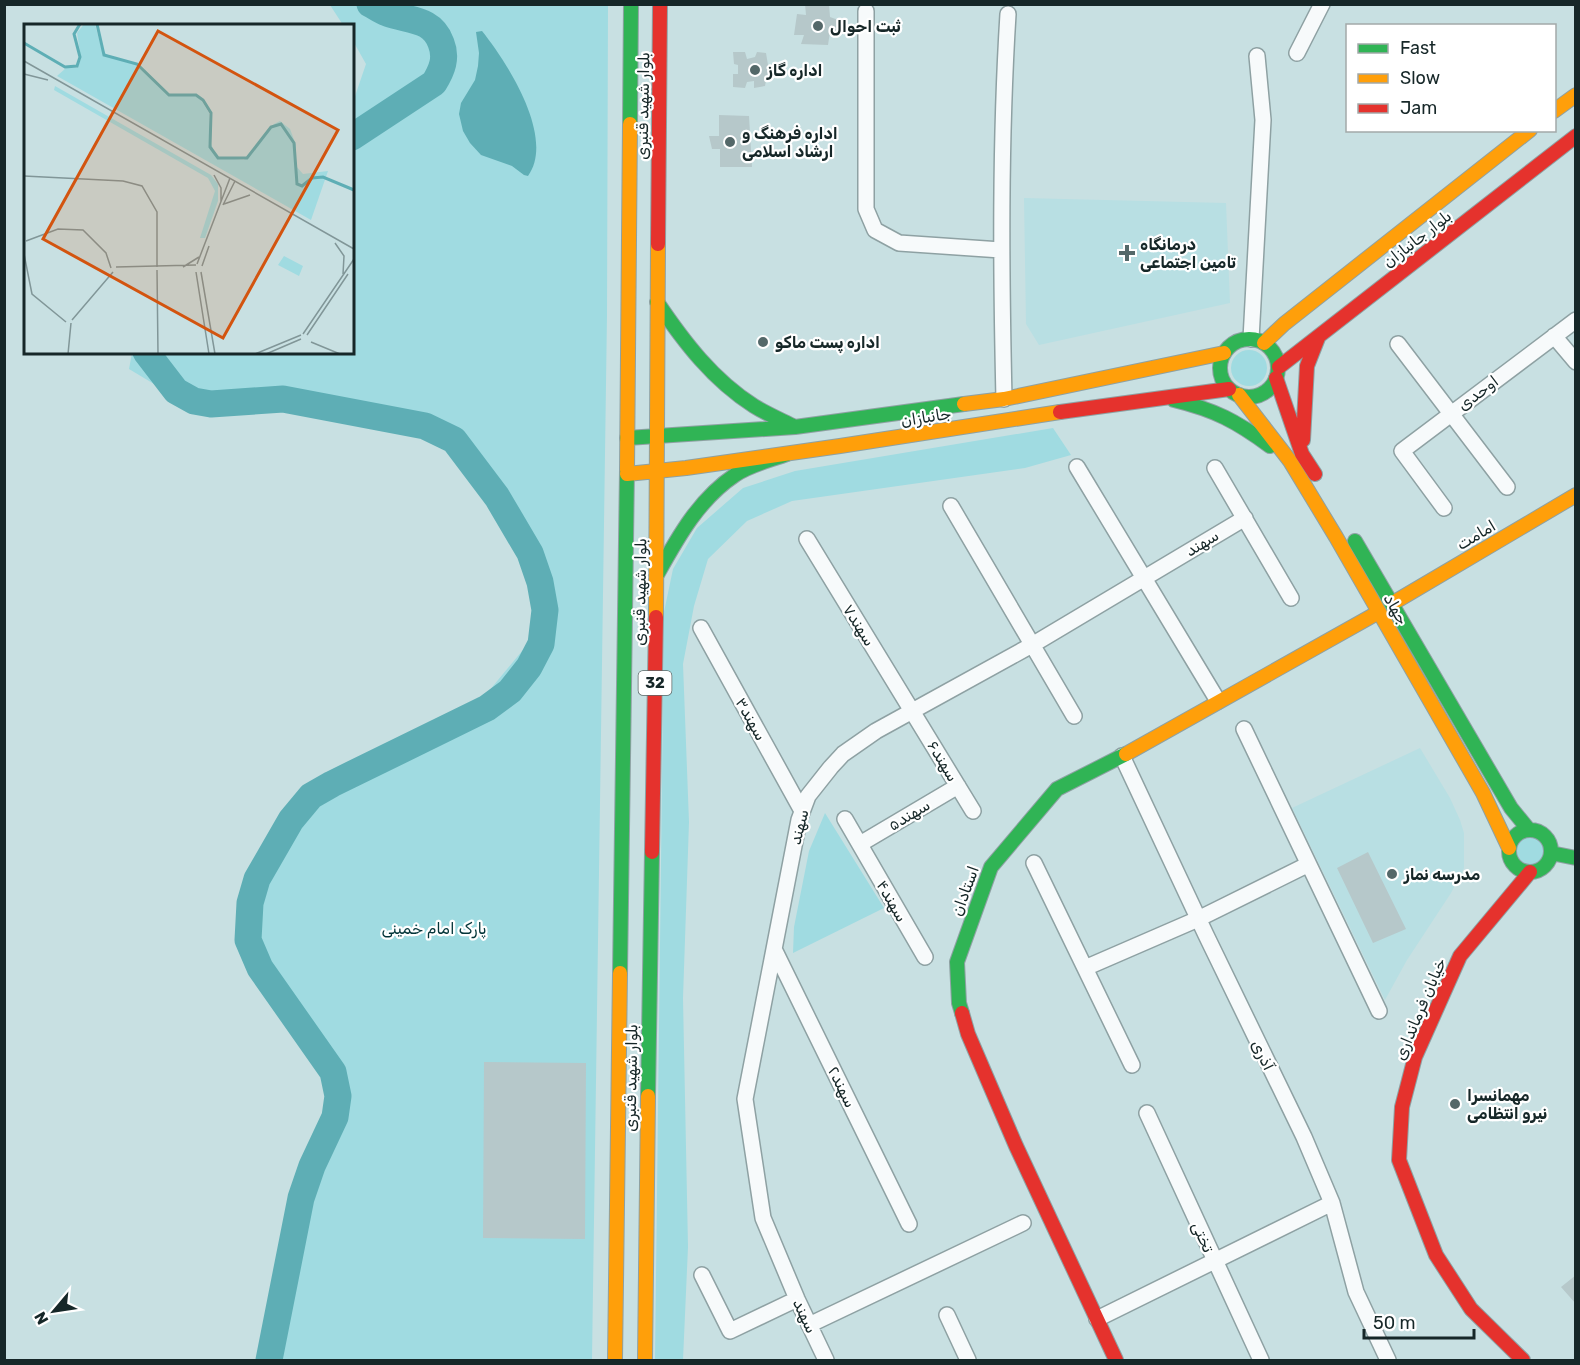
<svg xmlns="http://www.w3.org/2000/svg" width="1580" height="1365" font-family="Rubik,Vazirmatn,sans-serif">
  <rect width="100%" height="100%" fill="#c8e0e2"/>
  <path fill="#b8dfe3" d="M1024 198 1226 203 1230 303 1039 345 1026 324Z
    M1420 748 1450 798 1460 820 1464 833V868L1451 893 1407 960 1385 1000 1292 808Z"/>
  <path fill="#a0dbe1" d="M330 5H608L607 315 592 1360H272L306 1173 340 1097 285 1002 245 929 272 870 315 803 422 749 474 709 546 622 508 505 475 454 364 417 280 404 169 393 129 369 132 353 352 352V105L366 64 353 41 352 26 343 25Z
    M1231 368a18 18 0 1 1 36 0a18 18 0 1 1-36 0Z
    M1053 428 1071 455 1025 468 792 501 747 521 708 559 694 606 683 664 689 822 683 998 688 1247 683 1360H655L664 612 673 569 697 528 743 488 795 471Z
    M825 813 884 908 793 953 794 927 809 851Z
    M1513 851a17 17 0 1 1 34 0a17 17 0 1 1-34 0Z"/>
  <path fill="#5eaeb5" d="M482 31C506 61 556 137 528 176L524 175 512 166 481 155 470 143 463 131 459 114 461 103 475 80 478 66 479 53 476 32Z"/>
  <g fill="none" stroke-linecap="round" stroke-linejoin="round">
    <path stroke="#5eaeb5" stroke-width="27" d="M352 137 434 83C442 70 447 58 441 43 432 18 409 21 387 13 381 11 376 7 370 4
      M146 352 176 391 194 401 211 404 283 399 425 426 454 440 497 497 530 553 540 582 545 610 541 644 529 667 510 691 487 708 332 784 311 796 291 820 257 879 250 903 248 940 260 968 333 1072 338 1096 335 1117 312 1166 301 1198 269 1360"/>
  </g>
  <path fill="#b6c8ca" d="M805 4H829L830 17 841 21 840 35 830 32 828 45 801 44 804 35H794L797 14 806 15Z
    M733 52H745L747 59 755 57 757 52 766 53 768 65 773 66 772 75H767L765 86 754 88V81L747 82 745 88 733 87V74H738V65L734 64Z
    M719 115 749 116 752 167H720V149H712L709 136H719Z
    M1368 852 1406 929 1373 943 1337 868Z
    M484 1062 586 1063 585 1239 483 1238Z
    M1576 1275V1304L1561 1287Z"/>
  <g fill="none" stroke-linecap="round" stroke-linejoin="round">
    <g stroke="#8ea1a3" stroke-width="18">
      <path id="street" d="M866 11V209L875 230 899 243 1001 250
        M1297 53 1322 4
        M1554 336 1576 362
        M1251 339 1263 120 1257 56
        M1398 344 1507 487
        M1004 399C1001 270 1000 142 1008 14
        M1077 467 1218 701
        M1215 468 1291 598
        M951 506 1074 716
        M1444 508 1402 451 1576 320
        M807 539 973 811
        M701 628 802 811
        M1244 729 1379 1011
        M1122 756 1206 935 1304 1137 1332 1203 1356 1292 1388 1360
        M845 819 925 957
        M860 844 958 786
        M1034 863 1132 1065
        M775 951 909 1224
        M1085 968 1198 919 1307 865
        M1147 1113 1261 1360
        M702 1275 730 1331 797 1299
        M947 1315 968 1360
        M1097 1319 1332 1203
        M809 1325 1023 1223
        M826 1360 797 1299 763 1218 745 1099 799 820 808 796 831 767 843 754 876 731 1032 645 1245 518"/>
    </g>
    <g stroke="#8ea1a3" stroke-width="16">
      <path id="fast" d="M630 124 631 4
        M657 302C684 342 713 380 754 406 767 414 781 420 795 427
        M1220 368a29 29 0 1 1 58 0a29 29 0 1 1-58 0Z
        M1174 400C1215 410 1236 421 1270 446
        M627 438 795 427 964 404
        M1355 541 1511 808 1529 830
        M658 573C678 537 699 499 735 475 749 465 771 460 787 454
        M1509 851a21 21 0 1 1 42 0a21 21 0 1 1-42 0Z
        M1551 853 1576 858
        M620 973 627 470
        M962 1013 959 1003 957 962 991 867 1057 789 1126 754
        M648 1096 652 852"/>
    </g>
    <g stroke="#8ea1a3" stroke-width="16">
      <path id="slow" d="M1554 111 1576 95
        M1264 343 1284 324 1530 130
        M1239 395 1290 461 1336 537 1483 793 1509 848
        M964 404 1004 399 1224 353
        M627 470 630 124
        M627 474 686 468 840 446 1060 412
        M1393 603 1576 495
        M656 617 658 244
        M1126 754 1379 612
        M615 1360 620 973
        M645 1360 648 1096"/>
    </g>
    <g stroke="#8ea1a3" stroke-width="16">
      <path id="jam" d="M658 244 660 4
        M1279 367 1576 136
        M1276 378 1302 454 1315 474
        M1060 412 1229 389
        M1303 440 1307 366 1318 338
        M652 852 656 617
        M962 1013 968 1034 1016 1146 1116 1360
        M1523 1360 1471 1309 1436 1255 1399 1160 1402 1107 1415 1057 1460 956 1530 872"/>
    </g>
    <use href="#street" stroke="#f7fafb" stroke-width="15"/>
    <use href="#fast" stroke="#30b455" stroke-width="14"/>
    <use href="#slow" stroke="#ff9f0a" stroke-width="14"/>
    <use href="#jam" stroke="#e5322d" stroke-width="14"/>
  </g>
  <g fill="#546869" stroke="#fff" stroke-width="2">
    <circle cx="818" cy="26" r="6"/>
    <circle cx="755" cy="70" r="6"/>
    <circle cx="730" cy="142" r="6"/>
    <path d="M1124 244h6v6h6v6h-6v6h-6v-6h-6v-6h6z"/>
    <circle cx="763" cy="342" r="6"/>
    <circle cx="1392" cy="874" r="6"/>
    <circle cx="1455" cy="1104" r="6"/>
  </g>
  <g text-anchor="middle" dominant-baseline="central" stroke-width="4.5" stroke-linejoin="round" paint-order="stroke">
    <rect fill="#fff" stroke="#5c6868" stroke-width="1.5" x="638.5" y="671" width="33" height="24" rx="4.5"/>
    <g font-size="15" font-weight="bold" fill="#162728">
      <text x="655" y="683">32</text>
    </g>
    <g font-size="16" font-weight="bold" fill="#162728" stroke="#fff" text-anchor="start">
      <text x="830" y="26">ثبت احوال</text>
      <text x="767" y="70">اداره گاز</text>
      <text x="742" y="133">اداره فرهنگ و<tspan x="742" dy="18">ارشاد اسلامی</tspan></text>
      <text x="1140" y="244">درمانگاه<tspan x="1140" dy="18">تامین اجتماعی</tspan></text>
      <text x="775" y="342">اداره پست ماکو</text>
      <text x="1404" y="874">مدرسه نماز</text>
      <text x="1467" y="1095">مهمانسرا<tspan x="1467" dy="18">نیرو انتظامی</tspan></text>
    </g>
    <g font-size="16" fill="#162728" stroke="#fff">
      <text transform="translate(643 106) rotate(-89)">بلوار شهید قنبری</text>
      <text transform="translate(1417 239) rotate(-38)">بلوار جانبازان</text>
      <text transform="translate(1478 393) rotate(-37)">اوحدی</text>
      <text transform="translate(926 417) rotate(-9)">جانبازان</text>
      <text transform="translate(1476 535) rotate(-31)">امامت</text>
      <text transform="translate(1202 543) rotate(-31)">سهند</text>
      <text transform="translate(640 592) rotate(-89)">بلوار شهید قنبری</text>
      <text transform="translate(1396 609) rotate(60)">جهاد</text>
      <text transform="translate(859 625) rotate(58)">سهند۷</text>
      <text transform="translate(751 719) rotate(61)">سهند۳</text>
      <text transform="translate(943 761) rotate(59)">سهند۶</text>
      <text transform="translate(909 815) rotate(-31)">سهند۵</text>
      <text transform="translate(799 827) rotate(-76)">سهند</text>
      <text transform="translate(965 891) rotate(-70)">استادان</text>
      <text transform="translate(892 901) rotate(60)">سهند۴</text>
      <text transform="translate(1420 1009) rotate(-67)">خیابان فرمانداری</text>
      <text transform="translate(1263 1055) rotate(64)">آذری</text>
      <text transform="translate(631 1078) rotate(-89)">بلوار شهید قنبری</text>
      <text transform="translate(842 1087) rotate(64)">سهند۲</text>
      <text transform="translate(1203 1237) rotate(66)">تختی</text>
      <text transform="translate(805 1316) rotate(65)">سهند</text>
    </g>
    <g font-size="16" fill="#033539" stroke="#fff">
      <text x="434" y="928">پارک امام خمینی</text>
    </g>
  </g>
  <g transform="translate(24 24)">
    <rect width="330" height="330" fill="#c8e0e2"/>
    <path d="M60 0H71L77 23 84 33 111 40 145 71H174L185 89 186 117 192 133 220 136 250 100 256 97 266 105 272 121V142L279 150 304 147 287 196 33 52 42 44H53L57 35 53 9ZM31 62 187 151 194 160V177L181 214H176L191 167 184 154 30 66ZM260 232 279 242 275 252 254 241Z" fill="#a0dbe1"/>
    <path fill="none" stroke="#5eaeb5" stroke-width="3" d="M73 0 80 31 113 40 145 71H172L179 76 187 89 186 123 194 134H223L247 103 257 100 270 119 273 160 278 162 288 154 299 153 330 166M0 19 41 43 53 42 56 33 50 10 56 0"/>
    <path fill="none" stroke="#819698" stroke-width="1.5" d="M0 37 330 225M0 50 24 56M190 151 197 164V177M0 152 99 157 118 162 133 188V243M200 180 226 171M199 181 211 157M2 217 34 205 59 206 82 229 87 244M311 219 320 232 319 250M0 230 8 270 42 298M173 240 206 154M178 242 185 222M92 243 172 241M159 243 175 233M133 246 134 330M172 248 185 330M177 248 191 330M48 296 89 248M279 310 330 235M283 311 324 250M287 318 316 330M44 330 47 299M231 330 277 311M242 330 277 315"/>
    <path fill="#d3540f" fill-opacity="0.15" stroke="#d3540f" stroke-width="3" d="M134 7 314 106 199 314 19 215Z"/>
    <rect width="330" height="330" fill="none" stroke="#162728" stroke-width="3"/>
  </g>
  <rect width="1580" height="1365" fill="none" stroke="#162728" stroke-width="12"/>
  <rect x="1346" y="24" width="210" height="108" fill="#ffffff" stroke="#a2a9a9" stroke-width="1.5"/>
  <rect x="1358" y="44" width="30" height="9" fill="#30b455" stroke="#a2a9a9" stroke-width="1.5"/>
  <text x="1400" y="54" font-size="18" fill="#162728">Fast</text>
  <rect x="1358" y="74" width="30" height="9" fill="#ff9f0a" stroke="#a2a9a9" stroke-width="1.5"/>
  <text x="1400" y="84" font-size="18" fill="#162728">Slow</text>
  <rect x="1358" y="104" width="30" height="9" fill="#e5322d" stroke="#a2a9a9" stroke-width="1.5"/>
  <text x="1400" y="114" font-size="18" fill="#162728">Jam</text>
  <g transform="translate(54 1311) rotate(241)" stroke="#ffffff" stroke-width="4.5" paint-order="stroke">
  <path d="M0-4.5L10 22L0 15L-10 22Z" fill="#162728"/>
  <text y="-9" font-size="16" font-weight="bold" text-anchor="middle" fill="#162728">N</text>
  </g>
  <path d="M1364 1329v9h110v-9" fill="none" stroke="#162728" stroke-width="3"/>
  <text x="1373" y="1329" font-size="18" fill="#162728" stroke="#ffffff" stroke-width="4.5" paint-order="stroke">50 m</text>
</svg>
